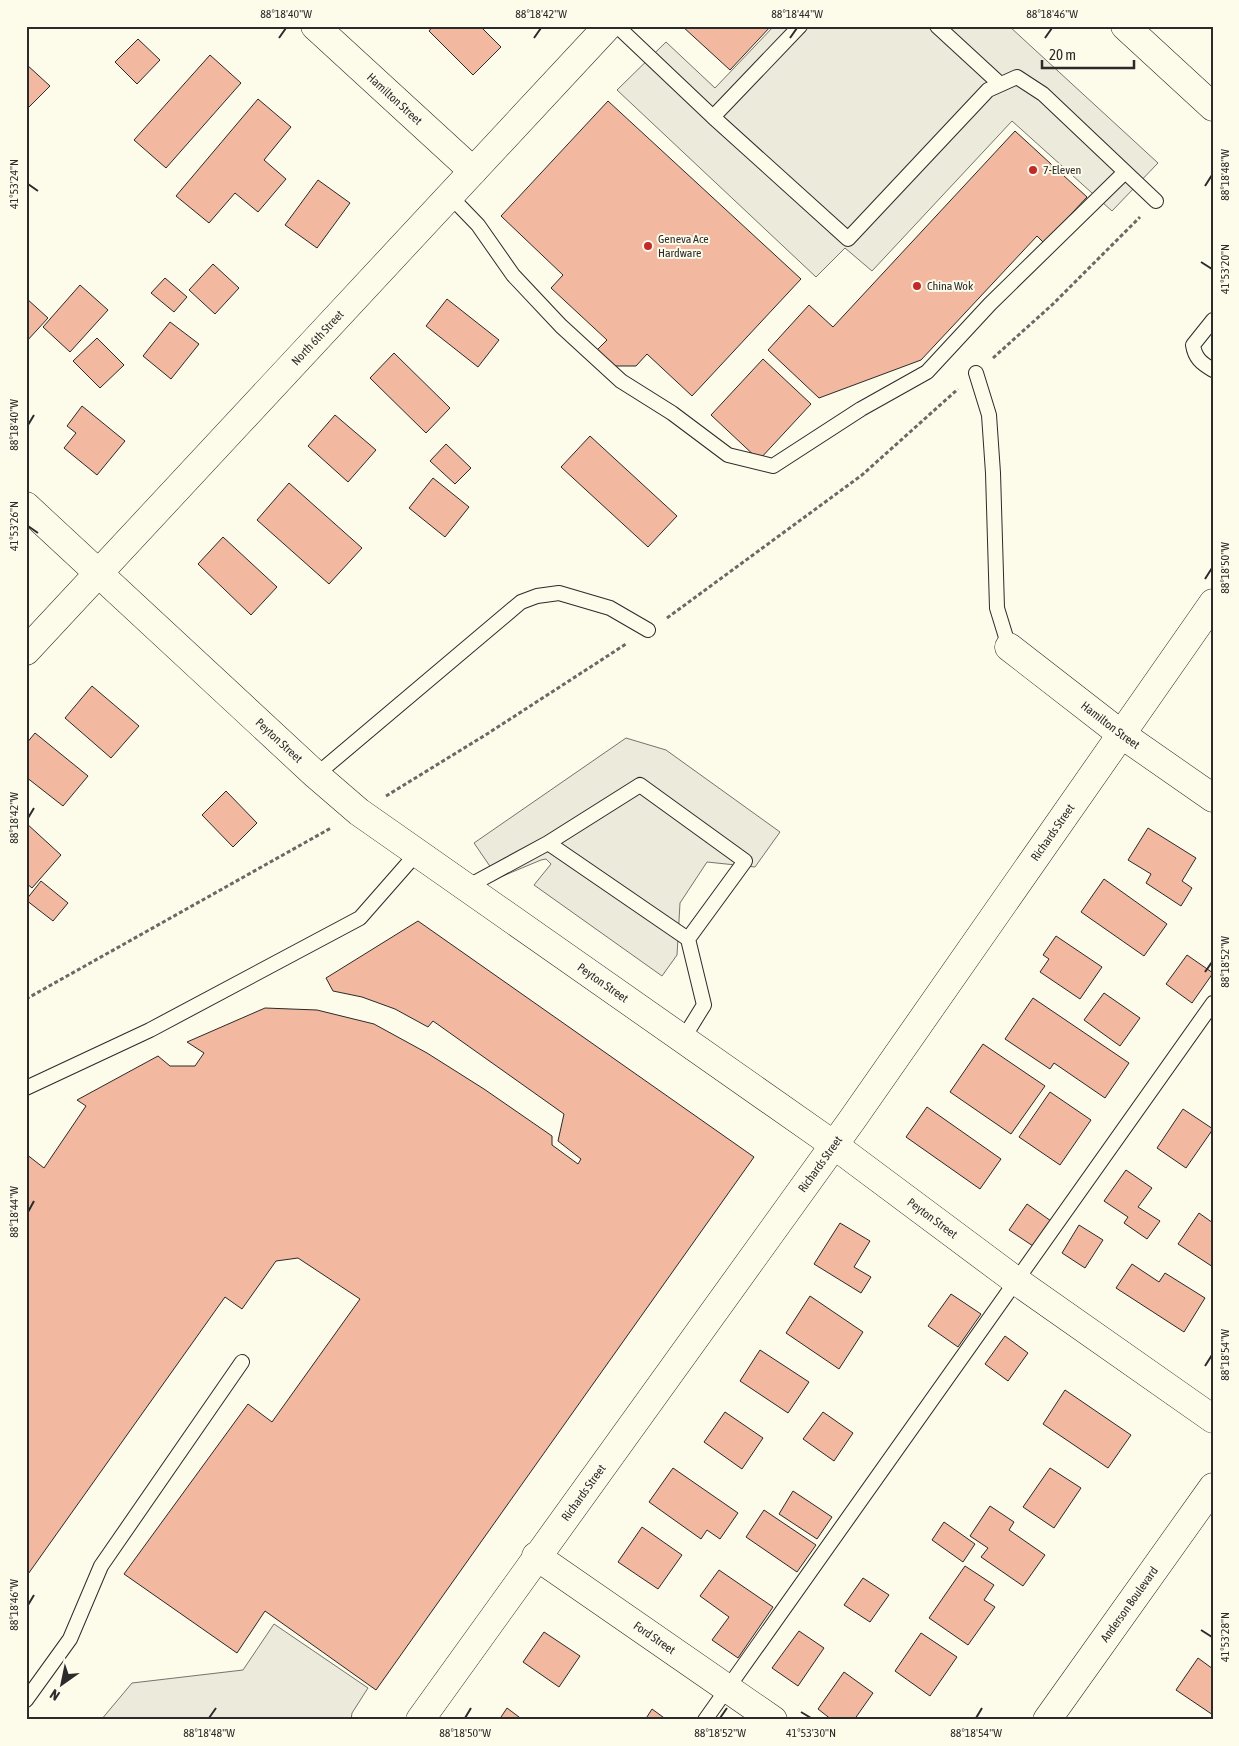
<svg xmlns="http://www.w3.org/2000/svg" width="1239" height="1746" font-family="'Asap Condensed',sans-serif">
  <rect width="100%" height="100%" fill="#fdfbea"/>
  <path fill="#eceadb" stroke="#74746e" d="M774 26H1009L1158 163 1112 211 1012 121 872 271 845 248 816 277 617 90 666 42 715 88Z
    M626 738 666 750 780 832 755 867 707 862 680 903 677 955 662 976 534 885 551 864 546 859 541 860 498 878 474 843Z
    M274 1624 368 1688 352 1713 351 1720H101L132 1683 243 1670Z"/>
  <path fill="#f2b8a0" stroke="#2b2b2b" d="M433 26H480L501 47 473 75 429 31Z
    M682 26H771L730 70Z
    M138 39 160 60 137 84 115 62Z
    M210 55 241 83 166 168 134 140Z
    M26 64 50 86 26 110Z
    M258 99 291 127 264 160 286 179 258 212 235 193 209 223 176 196Z
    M608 101 801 279 692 396 647 354 636 366H610L595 352 607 340 551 288 563 275 501 216Z
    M1015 131 1087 197 1044 243 1037 236 921 360 819 398 768 350 809 305 833 327Z
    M318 180 350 203 317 248 285 225Z
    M213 264 239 288 215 314 189 290Z
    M165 278 187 297 174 312 151 293Z
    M80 285 108 310 70 352 43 327Z
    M26 298 48 318 26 342Z
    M447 299 499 340 478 367 426 326Z
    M170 322 199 344 171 379 143 356Z
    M97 338 124 365 100 388 73 361Z
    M394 353 450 408 426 433 370 378Z
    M763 359 811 404 759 460 711 415Z
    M82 406 125 441 97 475 64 448 76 433 67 426Z
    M335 415 376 450 348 482 308 446Z
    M590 436 677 516 648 547 561 467Z
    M446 444 471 468 455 484 430 461Z
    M433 478 469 507 445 537 409 508Z
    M289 483 362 548 329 584 257 520Z
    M223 537 277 587 251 615 198 564Z
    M92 686 139 726 111 758 65 718Z
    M35 733 88 776 63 806 26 777V744Z
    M226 791 257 823 233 847 202 815Z
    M26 823 61 855 32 888 26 883Z
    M1148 828 1196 858 1182 881 1192 888 1181 906 1146 883 1151 874 1128 860Z
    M1104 879 1167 924 1144 956 1081 912Z
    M41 881 68 903 53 921 26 900Z
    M418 921 754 1157 376 1690 265 1611 237 1653 124 1574 248 1404 272 1422 360 1299 298 1258 276 1261 242 1309 225 1297 26 1577V1154L44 1168 86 1106 77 1100 158 1056 170 1066H195L204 1053 187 1042 265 1008 317 1010 374 1024 427 1053 484 1089 552 1136V1145L578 1164 581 1159 558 1141 564 1114 433 1021 428 1027 395 1009 362 997 333 991 326 978Z
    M1056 936 1102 967 1080 999 1040 972 1049 959 1043 955Z
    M1187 955 1213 973 1192 1003 1166 984Z
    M1104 993 1140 1018 1120 1046 1084 1020Z
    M1033 998 1129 1063 1105 1098 1054 1063 1050 1069 1005 1039Z
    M983 1044 1045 1086 1011 1134 950 1092Z
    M1050 1092 1091 1120 1060 1165 1019 1137Z
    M927 1107 1001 1159 980 1189 906 1137Z
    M1183 1109 1213 1129 1186 1168 1157 1148Z
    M1126 1170 1152 1188 1138 1207 1160 1221 1147 1239 1124 1223 1128 1217 1104 1201Z
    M1027 1204 1051 1221 1033 1246 1009 1230Z
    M1199 1213 1213 1223V1267L1178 1244Z
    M840 1223 870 1241 854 1267 871 1277 861 1293 814 1264Z
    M1079 1225 1103 1240 1085 1268 1062 1253Z
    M1132 1264 1159 1282 1165 1273 1205 1298 1184 1332 1116 1288Z
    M951 1294 981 1314 958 1347 928 1326Z
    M810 1296 863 1332 839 1369 786 1333Z
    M1005 1336 1028 1353 1008 1381 985 1364Z
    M760 1350 809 1382 788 1413 740 1381Z
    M1065 1390 1131 1435 1108 1468 1043 1424Z
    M725 1412 763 1438 742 1469 704 1442Z
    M823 1412 853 1433 834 1461 803 1439Z
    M673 1468 738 1513 720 1539 707 1530 701 1539 649 1502Z
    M1050 1468 1081 1488 1054 1528 1023 1507Z
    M793 1491 832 1517 817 1539 779 1514Z
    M990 1506 1014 1522 1009 1530 1045 1555 1023 1586 981 1557 988 1548 970 1536Z
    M764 1510 816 1545 797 1572 746 1537Z
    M944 1522 975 1544 963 1562 932 1540Z
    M642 1527 682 1555 658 1589 618 1562Z
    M965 1566 994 1585 984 1600 995 1607 968 1645 929 1618Z
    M719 1570 773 1607 738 1658 712 1640 729 1617 700 1596Z
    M863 1578 889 1595 870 1622 844 1605Z
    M799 1631 824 1648 798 1686 772 1668Z
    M544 1632 580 1656 559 1687 523 1662Z
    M921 1633 957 1657 930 1696 895 1671Z
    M1198 1658 1213 1669V1715L1176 1690Z
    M844 1672 873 1693 854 1720H832L818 1709Z
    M507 1708 523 1720H499Z
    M652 1709 667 1720H645Z"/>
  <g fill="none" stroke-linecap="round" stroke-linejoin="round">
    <g stroke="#2b2b2b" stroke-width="16">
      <path id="service" d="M617 26 713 117 848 239 988 90 1017 77 1043 94 1156 201
        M937 26 1000 84
        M713 117 800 26
        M450 196 478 225 513 275 561 326 621 381 672 413 728 455 773 466 861 409 927 372 990 304 1125 172
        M1213 320 1193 345C1195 358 1201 363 1213 370
        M976 373 989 415 993 473 997 608 1009 647
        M316 775 521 602 537 596 559 593 610 608 648 630
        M548 843 640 785 745 861 688 939
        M467 887 548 843 688 939 704 1005 683 1039
        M26 1088 150 1030 360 918 417 853
        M26 1700 70 1639 101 1566 242 1362
        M705 1720 1213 1003"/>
    </g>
    <g stroke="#2b2b2b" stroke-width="29">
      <g id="minor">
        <path id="s1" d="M315 26 473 171"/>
        <path id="s2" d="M26 506 316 775 359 812 834 1145 1015 1280 1213 1419"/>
        <path id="s3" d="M1009 647 1121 734 1213 798"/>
        <path id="s4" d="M26 651 608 26"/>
        <path id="s5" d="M536 1556 773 1720"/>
        <path id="s6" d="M420 1720 852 1120 1213 603"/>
      </g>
    </g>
    <g stroke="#2b2b2b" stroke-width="29">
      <g id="tertiary">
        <path id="s7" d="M1047 1720 1213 1487"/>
      </g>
    </g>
    <g stroke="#2b2b2b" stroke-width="29">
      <path id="primary" d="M1125 26 1213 107"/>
    </g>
    <path stroke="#6a6964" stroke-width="3" stroke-dasharray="4 2.5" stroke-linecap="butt" d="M993 358 1053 304 1140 217
      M667 618 862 475 958 389
      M386 796 487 734 626 644
      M26 999 331 828"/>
    <use href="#service" stroke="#fdfbea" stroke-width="14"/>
    <use href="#minor" stroke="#fdfbea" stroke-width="28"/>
    <use href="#tertiary" stroke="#fdfbea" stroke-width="28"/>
    <use href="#primary" stroke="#fdfbea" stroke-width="28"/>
  </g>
  <path fill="none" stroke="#2b2b2b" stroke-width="2" d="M279 38 286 28M534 38 541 28M790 38 797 28M1045 38 1052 28M28 184 38 191M1205 186 1212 175M1201 262 1212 269M28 425 34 415M28 526 38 533M1205 579 1212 568M28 818 34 808M1205 972 1212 962M28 1212 34 1201M1205 1366 1212 1355M28 1605 34 1595M1201 1630 1212 1637M801 1712 811 1718M209 1718 216 1708M465 1718 471 1708M720 1718 727 1708M976 1718 982 1708"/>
  <g fill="#c62828" stroke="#fdfbea" stroke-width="2">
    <circle cx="1033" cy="170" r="5"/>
    <circle cx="648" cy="246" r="5"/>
    <circle cx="917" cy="286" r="5"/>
  </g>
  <g text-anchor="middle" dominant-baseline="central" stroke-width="4" stroke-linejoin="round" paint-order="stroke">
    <g font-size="12" fill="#2b2b2b" stroke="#fdfbea">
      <text stroke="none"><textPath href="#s1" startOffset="108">Hamilton Street</textPath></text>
      <text stroke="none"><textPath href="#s4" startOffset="428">North 6th Street</textPath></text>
      <text stroke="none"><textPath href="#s3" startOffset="128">Hamilton Street</textPath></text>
      <text stroke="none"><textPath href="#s2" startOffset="345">Peyton Street</textPath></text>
      <text stroke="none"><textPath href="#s6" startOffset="1090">Richards Street</textPath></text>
      <text stroke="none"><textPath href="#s2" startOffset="750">Peyton Street</textPath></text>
      <text stroke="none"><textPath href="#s6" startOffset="685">Richards Street</textPath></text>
      <text stroke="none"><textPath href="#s2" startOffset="1155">Peyton Street</textPath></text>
      <text stroke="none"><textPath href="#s6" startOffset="280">Richards Street</textPath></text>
      <text stroke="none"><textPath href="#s7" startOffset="142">Anderson Boulevard</textPath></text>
      <text stroke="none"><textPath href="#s5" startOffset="144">Ford Street</textPath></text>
    </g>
    <g font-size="12" fill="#2b2b2b" stroke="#fdfbea" text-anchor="start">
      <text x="1043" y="170">7-Eleven</text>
      <text x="658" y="239">Geneva Ace<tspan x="658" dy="14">Hardware</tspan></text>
      <text x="927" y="286">China Wok</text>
    </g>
  </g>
  <rect width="1239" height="1746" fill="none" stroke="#fdfbea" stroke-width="55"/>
  <g transform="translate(62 1684) rotate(213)" stroke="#fdfbea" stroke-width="4" paint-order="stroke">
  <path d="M0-4L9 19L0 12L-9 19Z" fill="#2b2b2b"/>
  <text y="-8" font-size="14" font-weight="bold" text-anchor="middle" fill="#2b2b2b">N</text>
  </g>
  <path d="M1042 60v8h92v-8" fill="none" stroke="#2b2b2b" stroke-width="2.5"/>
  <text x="1049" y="60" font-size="15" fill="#2b2b2b" stroke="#fdfbea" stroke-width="4" paint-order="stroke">20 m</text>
  <rect x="28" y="28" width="1184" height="1690" fill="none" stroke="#2b2b2b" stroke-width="2"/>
  <g font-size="12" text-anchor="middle" fill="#2b2b2b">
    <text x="286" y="18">88°18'40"W</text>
    <text x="541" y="18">88°18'42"W</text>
    <text x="797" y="18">88°18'44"W</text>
    <text x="1052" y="18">88°18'46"W</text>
    <text transform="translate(1225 175) rotate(-90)" y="4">88°18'48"W</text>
    <text transform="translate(14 184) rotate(-90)" y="4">41°53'24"N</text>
    <text transform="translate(1225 269) rotate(-90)" y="4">41°53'20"N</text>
    <text transform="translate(14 425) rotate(-90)" y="4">88°18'40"W</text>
    <text transform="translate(14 526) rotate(-90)" y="4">41°53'26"N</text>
    <text transform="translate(1225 568) rotate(-90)" y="4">88°18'50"W</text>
    <text transform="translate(14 818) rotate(-90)" y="4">88°18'42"W</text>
    <text transform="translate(1225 962) rotate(-90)" y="4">88°18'52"W</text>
    <text transform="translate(14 1212) rotate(-90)" y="4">88°18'44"W</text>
    <text transform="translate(1225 1355) rotate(-90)" y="4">88°18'54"W</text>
    <text transform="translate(14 1605) rotate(-90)" y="4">88°18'46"W</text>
    <text transform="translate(1225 1637) rotate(-90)" y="4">41°53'28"N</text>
    <text x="209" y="1737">88°18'48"W</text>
    <text x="465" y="1737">88°18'50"W</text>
    <text x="720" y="1737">88°18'52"W</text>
    <text x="811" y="1737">41°53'30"N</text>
    <text x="976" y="1737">88°18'54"W</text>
  </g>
</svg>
